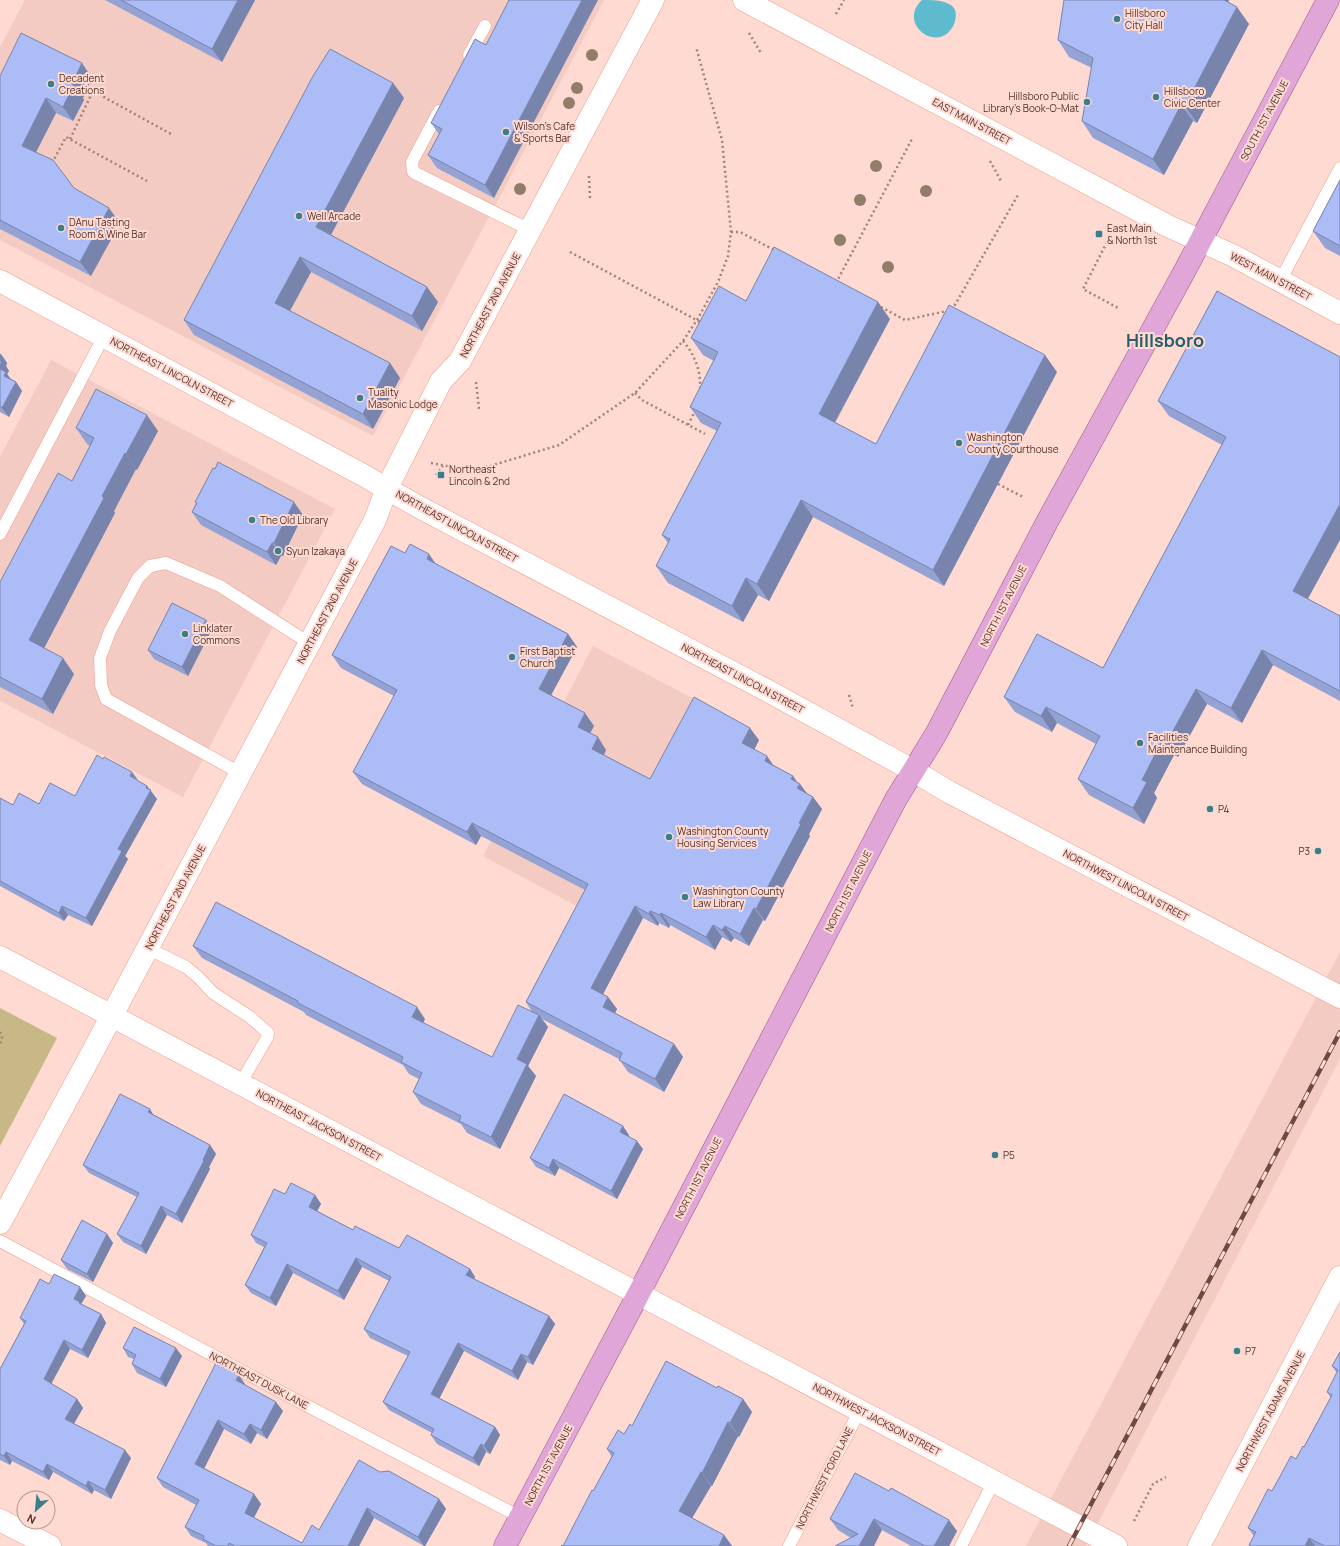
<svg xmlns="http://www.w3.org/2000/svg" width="1340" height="1546" font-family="Manrope,sans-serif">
  <rect width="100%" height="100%" fill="#fedad2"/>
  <path fill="#f3cbc3" d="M25 0H604L373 436 0 240V47Z
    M51 360 335 509 183 797 0 701V457Z
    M593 646 698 701 586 911 483 856Z
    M1340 952V1059L1086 1546H1026Z"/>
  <path fill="#c8b885" d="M0 1008 57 1038 0 1146Z"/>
  <path fill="#5ebbce" d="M922 0C934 0 950 0 955 10 957 16 955 23 952 28 936 53 897 23 922 0Z"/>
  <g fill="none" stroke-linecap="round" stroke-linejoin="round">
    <g stroke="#f09c8a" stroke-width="13">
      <path id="service" d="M469 55 485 26
        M439 111 412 162 413 172 530 230
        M1280 281 1340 168
        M0 534 104 336
        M240 773 106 699 101 685 100 658 110 631 138 578 150 566 166 563 220 586 309 643
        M147 948 186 967 198 977 213 993 250 1017 268 1033 267 1038 240 1084
        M0 1241 296 1400 520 1517
        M789 1546 860 1410
        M961 1546 994 1481"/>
    </g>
    <g stroke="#f09c8a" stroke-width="23">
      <path id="minor" d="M914 771 949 792 1340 997
        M0 957 1116 1546
        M0 1223 93 1051 375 520 387 488
        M0 1520 50 1546
        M1199 1546 1340 1277"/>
    </g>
    <g stroke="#f09c8a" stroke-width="23">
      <path id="tertiary" d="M744 0 1168 226 1234 256 1340 313
        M0 281 363 475 419 507 768 691 914 771
        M387 488 441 381 460 361 653 0"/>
    </g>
    <g stroke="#a1578a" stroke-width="23">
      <path id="primary" d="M505 1546 639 1293 896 799 936 734 1047 522 1183 274 1328 0"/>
    </g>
    <path stroke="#a48179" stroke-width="2.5" stroke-dasharray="2 3" stroke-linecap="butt" d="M836 14 844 0
      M749 33 761 53
      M70 139 93 91 171 134
      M990 161 1001 181
      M52 163 66 137 147 181
      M589 176 590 199
      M731 232H740L776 251
      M1107 242 1083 289 1120 309
      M570 252 702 323
      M836 283 912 139
      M881 307 905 320 947 311
      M952 310 1018 195
      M683 341C695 355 701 371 700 389
      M476 382 479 409
      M635 393 642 400 705 434
      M688 425 695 411
      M431 463 463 469H471L490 466 559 445 635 393 683 341 697 320 718 282 728 256 731 232 722 140 696 47
      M436 475 443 466
      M998 484 1023 497
      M849 695 853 708
      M0 1032 2 1037 0 1045
      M1134 1521 1153 1484 1166 1477"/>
    <use href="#service" stroke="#fff" stroke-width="12"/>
    <use href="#minor" stroke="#fff" stroke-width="22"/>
    <use href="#tertiary" stroke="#fff" stroke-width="22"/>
    <use href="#primary" stroke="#e0a6d8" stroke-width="22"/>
    <g stroke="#6c4a42" stroke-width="4.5">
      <path id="rail" d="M1069 1546 1340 1032"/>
    </g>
    <use href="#rail" stroke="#fedad2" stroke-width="3" stroke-dasharray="9" stroke-linecap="butt"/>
  </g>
  <g fill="#927d68">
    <circle cx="592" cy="55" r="6"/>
    <circle cx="577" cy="88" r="6"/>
    <circle cx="569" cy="103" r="6"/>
    <circle cx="876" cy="166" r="6"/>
    <circle cx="520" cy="189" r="6"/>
    <circle cx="926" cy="191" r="6"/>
    <circle cx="860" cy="200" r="6"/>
    <circle cx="840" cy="240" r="6"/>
    <circle cx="888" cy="267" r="6"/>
  </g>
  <path fill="#94a2d4" d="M105 0H255L222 62Z
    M1064 0H1229L1228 2 1249 24 1197 123 1193 121 1164 175 1093 138 1082 121 1092 68 1069 57 1058 40Z
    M486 45 494 198 437 168 428 155 439 134 431 123Z
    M0 76 92 78 83 98 84 100 73 121 56 113 36 152 74 188 120 223 91 276 0 229Z
    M393 83 404 98 331 235 427 287 438 302 422 331 311 272 290 311 390 363 400 378 373 429 194 335 184 320Z
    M1340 180V256L1325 248 1313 231Z
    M1217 291 1308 599 1340 616V701L1273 665 1242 723 1207 704 1178 757 1174 755 1154 793 1157 798 1144 824 1089 795 1078 779 1096 744 1057 723 1052 732 1015 712 1004 697 1103 668 1222 445 1169 416 1158 401Z
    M746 301 890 319 835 423 876 444 1057 372 944 586 813 517 769 601 758 595 743 622 668 583 656 566 668 543 662 535 717 431 701 423 690 407 714 361 703 355 691 338Z
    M0 353 7 363 6 366 9 371 7 374 11 379 16 382 22 391 9 417 0 412Z
    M76 428 158 431 137 470 136 469 114 511 115 513 44 648 74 674 53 714 0 687V582L72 481 90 446 87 444Z
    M195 502 303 515 283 556H281L276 565 201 525 192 512 196 503Z
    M405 553 436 564 568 634 577 647 551 695 594 726 590 733 606 750 604 755 650 779 759 740 754 750 773 765 793 776 797 782 800 784 806 793 813 797 822 809 809 834 810 836 765 921 763 920 749 946 734 938 731 942 722 937 715 950 670 925 669 928 659 923 658 926 643 918 603 994 608 997 617 1009 615 1013 674 1044 683 1057 664 1092 628 1072 619 1059 542 1019 548 1027 528 1066 536 1076 500 1149 467 1133 461 1124 421 1104 413 1092 419 1079 409 1074 403 1065 306 1015 304 1012 202 958 193 946 425 1019 423 1023 492 1057 532 1012 526 1002 585 890 481 836 476 845 362 784 353 772 394 696 341 668 332 655Z
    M212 629 188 676 154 659 148 650Z
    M137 781 147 786 157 799 125 856 128 859 92 926 68 915 64 921 0 886V798L13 805 39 804 75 796Z
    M154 1115 210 1145 216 1154 209 1167 210 1169 182 1223 167 1215 146 1254 123 1242 117 1234 137 1197 89 1173 83 1165Z
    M629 1135V1136L643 1149 617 1199 559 1168 555 1176 536 1167 530 1158Z
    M315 1195 321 1204 317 1211 353 1230 399 1248 470 1269 475 1277 474 1279 549 1316 555 1324 533 1365 527 1362 518 1380 464 1351 439 1398 495 1427 500 1435 490 1454 486 1452 479 1466 437 1444 431 1435 432 1433 389 1410 383 1402 408 1356 370 1338 364 1329 389 1281 362 1267 344 1300 293 1273 276 1306 251 1293 245 1285 264 1247 256 1243 251 1235Z
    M107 1234 113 1243 93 1282 67 1269 61 1260Z
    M49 1284 80 1287 86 1296 81 1304 101 1314 106 1323 88 1358 70 1349 51 1384 77 1399 83 1408 74 1424 131 1458 111 1499 94 1490 92 1494 53 1472 49 1480 12 1461 10 1465 0 1460V1369L24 1324 20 1318Z
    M123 1348 182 1356 166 1387 137 1373 132 1364 134 1359 128 1357Z
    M1340 1352V1546H1250L1249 1545 1254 1536 1248 1528 1272 1491 1304 1447 1331 1398 1327 1392 1337 1373 1332 1366Z
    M245 1384V1385L283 1411 267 1439 257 1433 251 1444 224 1429 204 1468 254 1494 261 1504 254 1518 302 1543 319 1530 380 1472 439 1499 446 1509 425 1546H424L374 1518 359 1546H208L206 1543 191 1536 185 1527 196 1505 163 1487 157 1478Z
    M717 1388 743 1399 752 1412 739 1437 738 1436 712 1486H711L692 1518 724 1535 732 1546H561H563L612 1457 607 1449 632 1426Z
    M855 1473 957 1531 949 1546H911L882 1530 851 1538 838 1530 830 1519Z"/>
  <path fill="#7884ac" d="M238 0H255L222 62 212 49Z
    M582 0H598L494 198 485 185Z
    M1216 0H1229L1224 11Z
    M1237 7 1249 24 1197 123 1185 106Z
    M82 63 92 78 83 98 84 100 73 121 63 107 72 84Z
    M393 83 404 98 327 242 316 227Z
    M46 98 56 113 32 160 22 146Z
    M1181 105 1193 121 1164 175 1153 159Z
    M109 208 120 223 91 276 80 262Z
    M300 257 311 272 286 318 275 303Z
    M427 287 438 302 422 331 412 316Z
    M878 302 890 319 830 431 819 414Z
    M1 354 7 363 6 366 9 371 7 374 12 381 11 385 0 370V356Z
    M1045 355 1057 372 944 586 933 570Z
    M390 363 400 378 373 429 363 414Z
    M16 382 22 391 9 417 2 408Z
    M147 415 158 431 137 470 126 454Z
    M125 453 136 469 114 511 115 513 40 656 29 640 102 496Z
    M801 500 813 517 769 601 757 584Z
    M294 502 303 515 283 556 274 543Z
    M1340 504V540L1304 606 1293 591Z
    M272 543 281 556 276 565 267 552Z
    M429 554 438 567 427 559Z
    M746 578 758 595 743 622 732 606Z
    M206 620 212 629 188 676 182 667Z
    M568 634 577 647 548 701 539 689Z
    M1262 650 1273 665 1242 723 1231 708Z
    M63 658 74 674 53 714 42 699Z
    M1196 689 1207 704 1178 757 1167 742Z
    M1046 707 1057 723 1052 732 1041 716Z
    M585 713 594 726 587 739 578 727Z
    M750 728 759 740 751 756 742 743Z
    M598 737 606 750 600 762 592 749Z
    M1163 739 1174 755 1154 793 1157 798 1144 824 1133 808 1142 780Z
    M767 756 776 769 765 761Z
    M132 772 138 780 130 776Z
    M793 776 799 785 800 784 809 796 806 801 791 779Z
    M147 786 157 799 125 856 128 859 92 926 86 918 118 849Z
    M813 797 822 809 809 834 810 836 765 921 756 909Z
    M472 823 481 836 476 845 467 832Z
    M62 906 68 915 64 921 59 913Z
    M635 906 643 918 600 1000 591 988Z
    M754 908 763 920 749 946 740 934Z
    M650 911 659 923 658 926 649 914Z
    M661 913 670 925 669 928 660 915Z
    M713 925 722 937 715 950 706 937Z
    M725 926 734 938 731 942 722 930Z
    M608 997 617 1009 612 1019 603 1007Z
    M417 1007 425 1019 420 1029 412 1017Z
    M539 1015 548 1027 528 1066 536 1076 500 1149 491 1137 517 1059Z
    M674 1044 683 1057 664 1092 655 1079Z
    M150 1109 155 1118 148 1112Z
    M623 1126 629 1135 626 1140 620 1132Z
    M637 1141 643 1149 617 1199 611 1191Z
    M210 1145 216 1154 209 1167 210 1169 182 1223 176 1214Z
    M553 1159 559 1168 555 1176 549 1168Z
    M315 1195 321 1204 315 1215 309 1207Z
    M161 1206 167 1215 146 1254 141 1246Z
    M107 1234 113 1243 93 1282 87 1274Z
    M356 1258 362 1267 344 1300 338 1291Z
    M287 1264 293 1273 276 1306 270 1298Z
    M470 1269 475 1277 472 1283 466 1275Z
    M80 1287 86 1296 81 1304 86 1311 74 1299Z
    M101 1314 106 1323 88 1358 82 1350Z
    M549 1316 555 1324 533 1365 528 1357Z
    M64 1340 70 1349 49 1388 44 1379Z
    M458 1343 464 1351 437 1403 431 1394Z
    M176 1348 182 1356 166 1387 160 1379Z
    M521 1354 527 1362 518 1380 512 1371Z
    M239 1375 245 1384 243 1389 236 1380Z
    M77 1399 83 1408 71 1428 65 1419Z
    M743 1399 752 1412 739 1437 730 1423Z
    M276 1402 283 1411 267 1439 261 1430Z
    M218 1420 224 1429 202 1473 195 1464Z
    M728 1422 738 1436 712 1486 702 1473Z
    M250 1424 257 1433 251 1444 244 1434Z
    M495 1427 500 1435 490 1454 484 1446Z
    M481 1444 486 1452 479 1466 473 1458Z
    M125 1450 131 1458 111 1499 105 1490Z
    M6 1452 12 1461 10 1465 4 1456Z
    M47 1464 53 1472 49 1480 43 1472Z
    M701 1472 711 1486 688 1525 679 1511Z
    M88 1481 94 1490 92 1494 86 1486Z
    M254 1494 261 1504 251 1523 245 1513Z
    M439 1499 446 1509 425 1546H424L418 1537Z
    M367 1508 374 1518 359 1546H348Z
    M874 1519 882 1530 874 1546H859Z
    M949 1520 957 1531 949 1546H934Z
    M724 1535 732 1546H719Z
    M1309 1538 1315 1546H1305Z"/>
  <path fill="#acbcf6" stroke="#7884ac" d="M121 0H238L212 49Z
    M509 0H582L485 185 428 155 442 129 431 123 475 39 486 45Z
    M1064 0H1224L1237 7 1185 106 1181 105 1153 159 1082 121 1093 58 1058 40Z
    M21 33 82 63 72 84 74 85 63 107 46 98 22 146 53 160 74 188 109 208 80 262 0 220V76Z
    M330 49 393 83 316 227 427 287 412 316 300 257 275 303 390 363 363 414 184 320 313 76Z
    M1340 180V246L1313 231Z
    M774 247 878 302 819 414 876 444 949 305 1045 355 933 570 801 500 757 584 746 578 732 606 656 566 670 539 662 535 721 423 690 407 718 352 691 338 719 286 746 301Z
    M1217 291 1340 357V504L1293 591 1340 616V691L1262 650 1231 708 1196 689 1167 742 1163 739 1142 780 1147 782 1133 808 1078 779 1100 736 1046 707 1041 716 1004 697 1037 634 1103 668 1226 437 1158 401Z
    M0 360 2 362 0 366Z
    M0 369 6 372 4 376 16 382 2 408 0 406Z
    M96 389 147 415 126 454 125 453 102 496 104 498 29 640 63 658 42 699 0 677V582L58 473 72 481 94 438 76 428Z
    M218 462 294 502 274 543H272L267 552 192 512 197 503 195 502 213 468 215 469Z
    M410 544 429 554 427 559 568 634 539 689 585 713 578 727 598 737 592 749 650 779 694 697 750 728 742 743 767 756 765 761 793 776 791 779 800 784 797 788 813 797 799 823 801 824 756 909 754 908 740 934 725 926 722 930 713 925 706 937 661 913 660 915 650 911 649 914 635 906 591 988 608 997 603 1007 674 1044 655 1079 619 1060 622 1053 526 1002 588 884 472 823 467 832 353 772 397 690 332 655 391 546 405 553Z
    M172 603 206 620 182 667 148 650Z
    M97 755 103 759 104 757 132 772 130 776 147 786 146 788 151 790 118 849 122 851 86 918 62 906 59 913 0 881V798L13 805 19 793 39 804 50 783 75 796Z
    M216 902 417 1007 412 1017 492 1057 518 1005 539 1015 517 1059 527 1064 491 1137 459 1121 461 1116 413 1092 422 1073 401 1062 403 1057 298 1003V1001L193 946Z
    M120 1094 150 1109 148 1112 210 1145 203 1160 204 1161 176 1214 161 1206 141 1246 117 1234 139 1193 83 1165Z
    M564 1094 623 1126 620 1132 637 1141 611 1191 553 1159 549 1168 530 1158Z
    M291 1183 315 1195 309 1207 353 1230 355 1226 399 1248 407 1235 470 1269 466 1275 549 1316 528 1357 521 1354 512 1371 458 1343 431 1394 495 1427 484 1446 481 1444 473 1458 431 1435 434 1429 383 1402 410 1352 364 1329 391 1277 356 1258 338 1291 287 1264 270 1298 245 1285 267 1243 251 1235 274 1189 285 1194Z
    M82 1220 107 1234 87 1274 61 1260Z
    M54 1274 80 1287 74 1299 80 1302 79 1303 101 1314 82 1350 64 1340 44 1379 77 1399 65 1419 125 1450 105 1490 88 1481 86 1486 47 1464 43 1472 6 1452 4 1456 0 1454V1369L26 1321 20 1318 40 1279 49 1284Z
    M134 1327 176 1348 160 1379 132 1364 136 1355 123 1348Z
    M1340 1352V1546H1325L1309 1538 1305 1546H1252L1249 1545 1256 1532 1248 1528 1268 1489 1272 1491 1291 1456 1296 1459 1303 1446 1304 1447 1332 1395 1327 1392 1338 1370 1332 1366Z
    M666 1361 717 1388 718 1386 743 1399 730 1423 728 1422 702 1473 701 1472 679 1511 724 1535 719 1546H561L562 1545 563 1546 592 1490 593 1491 614 1453 607 1449 618 1430 624 1434 630 1424 632 1426Z
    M216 1363 239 1375 236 1380 276 1402 261 1430 250 1424 244 1434 218 1420 195 1464 254 1494 245 1513 302 1543 312 1525 319 1530 359 1460 380 1472 389 1471 439 1499 418 1537 367 1508 348 1546H235L229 1543 228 1546H216L203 1539 204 1536 185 1527 199 1500 157 1478Z
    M855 1473 889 1491 891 1488 949 1520 934 1546H925L874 1519 859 1546H835L858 1534 830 1519Z"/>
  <g fill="#397e8b" stroke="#fedad2" stroke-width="1.5">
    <circle cx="1117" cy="19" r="4"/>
    <circle cx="51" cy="84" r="4"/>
    <circle cx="1156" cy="97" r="4"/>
    <circle cx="1087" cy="102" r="4"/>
    <circle cx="506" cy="132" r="4"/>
    <circle cx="299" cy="216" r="4"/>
    <circle cx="61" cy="228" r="4"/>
    <rect x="1095" y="230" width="8" height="8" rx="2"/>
    <circle cx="360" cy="398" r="4"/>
    <circle cx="959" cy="443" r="4"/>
    <rect x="437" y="471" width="8" height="8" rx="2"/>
    <circle cx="252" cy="520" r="4"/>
    <circle cx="278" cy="551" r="4"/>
    <circle cx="185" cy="634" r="4"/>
    <circle cx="512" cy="657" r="4"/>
    <circle cx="1140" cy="743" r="4"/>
    <circle cx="1210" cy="809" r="4"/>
    <circle cx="669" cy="837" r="4"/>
    <circle cx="1318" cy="851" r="4"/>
    <circle cx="685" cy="897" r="4"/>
    <circle cx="995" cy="1155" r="4"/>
    <circle cx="1237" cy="1351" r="4"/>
  </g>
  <g text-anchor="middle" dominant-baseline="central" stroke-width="4" stroke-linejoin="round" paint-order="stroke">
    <g font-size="10" fill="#533129" stroke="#fedad2" text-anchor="start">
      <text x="1125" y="13">Hillsboro<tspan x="1125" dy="12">City Hall</tspan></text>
      <text x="59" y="78">Decadent<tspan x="59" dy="12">Creations</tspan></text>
      <text x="1164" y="91">Hillsboro<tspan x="1164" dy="12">Civic Center</tspan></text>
      <text x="1079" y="96" text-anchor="end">Hillsboro Public<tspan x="1079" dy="12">Library's Book-O-Mat</tspan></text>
      <text x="514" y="126">Wilson's Cafe<tspan x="514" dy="12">&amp; Sports Bar</tspan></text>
      <text x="307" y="216">Well Arcade</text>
      <text x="69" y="222">DAnu Tasting<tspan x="69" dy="12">Room &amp; Wine Bar</tspan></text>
      <text x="1107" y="228">East Main<tspan x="1107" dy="12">&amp; North 1st</tspan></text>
      <text x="368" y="392">Tuality<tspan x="368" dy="12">Masonic Lodge</tspan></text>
      <text x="967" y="437">Washington<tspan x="967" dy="12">County Courthouse</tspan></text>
      <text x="449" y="469">Northeast<tspan x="449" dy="12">Lincoln &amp; 2nd</tspan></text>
      <text x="260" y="520">The Old Library</text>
      <text x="286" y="551">Syun Izakaya</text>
      <text x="193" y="628">Linklater<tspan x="193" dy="12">Commons</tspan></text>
      <text x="520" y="651">First Baptist<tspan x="520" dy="12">Church</tspan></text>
      <text x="1148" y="737">Facilities<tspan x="1148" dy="12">Maintenance Building</tspan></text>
      <text x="1218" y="809">P4</text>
      <text x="677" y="831">Washington County<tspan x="677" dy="12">Housing Services</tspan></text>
      <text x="1310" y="851" text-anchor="end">P3</text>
      <text x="693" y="891">Washington County<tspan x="693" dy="12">Law Library</tspan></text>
      <text x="1003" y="1155">P5</text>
      <text x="1245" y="1351">P7</text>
    </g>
    <g font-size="10" fill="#533129" stroke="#fedad2">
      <text transform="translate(1264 120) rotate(-62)">SOUTH 1ST AVENUE</text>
      <text transform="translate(972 121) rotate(28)">EAST MAIN STREET</text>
      <text transform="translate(1271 276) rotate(28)">WEST MAIN STREET</text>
      <text transform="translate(490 305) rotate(-62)">NORTHEAST 2ND AVENUE</text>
      <text transform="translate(172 372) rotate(28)">NORTHEAST LINCOLN STREET</text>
      <text transform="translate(457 526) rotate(29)">NORTHEAST LINCOLN STREET</text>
      <text transform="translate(1003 606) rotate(-63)">NORTH 1ST AVENUE</text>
      <text transform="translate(327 611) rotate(-62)">NORTHEAST 2ND AVENUE</text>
      <text transform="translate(743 678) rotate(28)">NORTHEAST LINCOLN STREET</text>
      <text transform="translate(1126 885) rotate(28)">NORTHWEST LINCOLN STREET</text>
      <text transform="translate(848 891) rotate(-63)">NORTH 1ST AVENUE</text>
      <text transform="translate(175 897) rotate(-62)">NORTHEAST 2ND AVENUE</text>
      <text transform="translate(319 1125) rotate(28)">NORTHEAST JACKSON STREET</text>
      <text transform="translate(698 1178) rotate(-63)">NORTH 1ST AVENUE</text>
      <text transform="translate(259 1380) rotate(28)">NORTHEAST DUSK LANE</text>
      <text transform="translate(1270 1411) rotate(-62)">NORTHWEST ADAMS AVENUE</text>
      <text transform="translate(877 1419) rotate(28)">NORTHWEST JACKSON STREET</text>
      <text transform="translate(548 1465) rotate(-62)">NORTH 1ST AVENUE</text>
      <text transform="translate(824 1478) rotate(-63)">NORTHWEST FORD LANE</text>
    </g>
    <g font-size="18" font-weight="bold" fill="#275e69" stroke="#fedad2">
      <text x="1165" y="340">Hillsboro</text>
    </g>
  </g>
  <g transform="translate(36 1510) rotate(207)"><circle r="19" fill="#fedad2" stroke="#ba968e"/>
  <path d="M0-3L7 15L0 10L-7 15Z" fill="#397e8b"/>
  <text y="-6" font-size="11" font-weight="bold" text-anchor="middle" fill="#533129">N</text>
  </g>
</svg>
